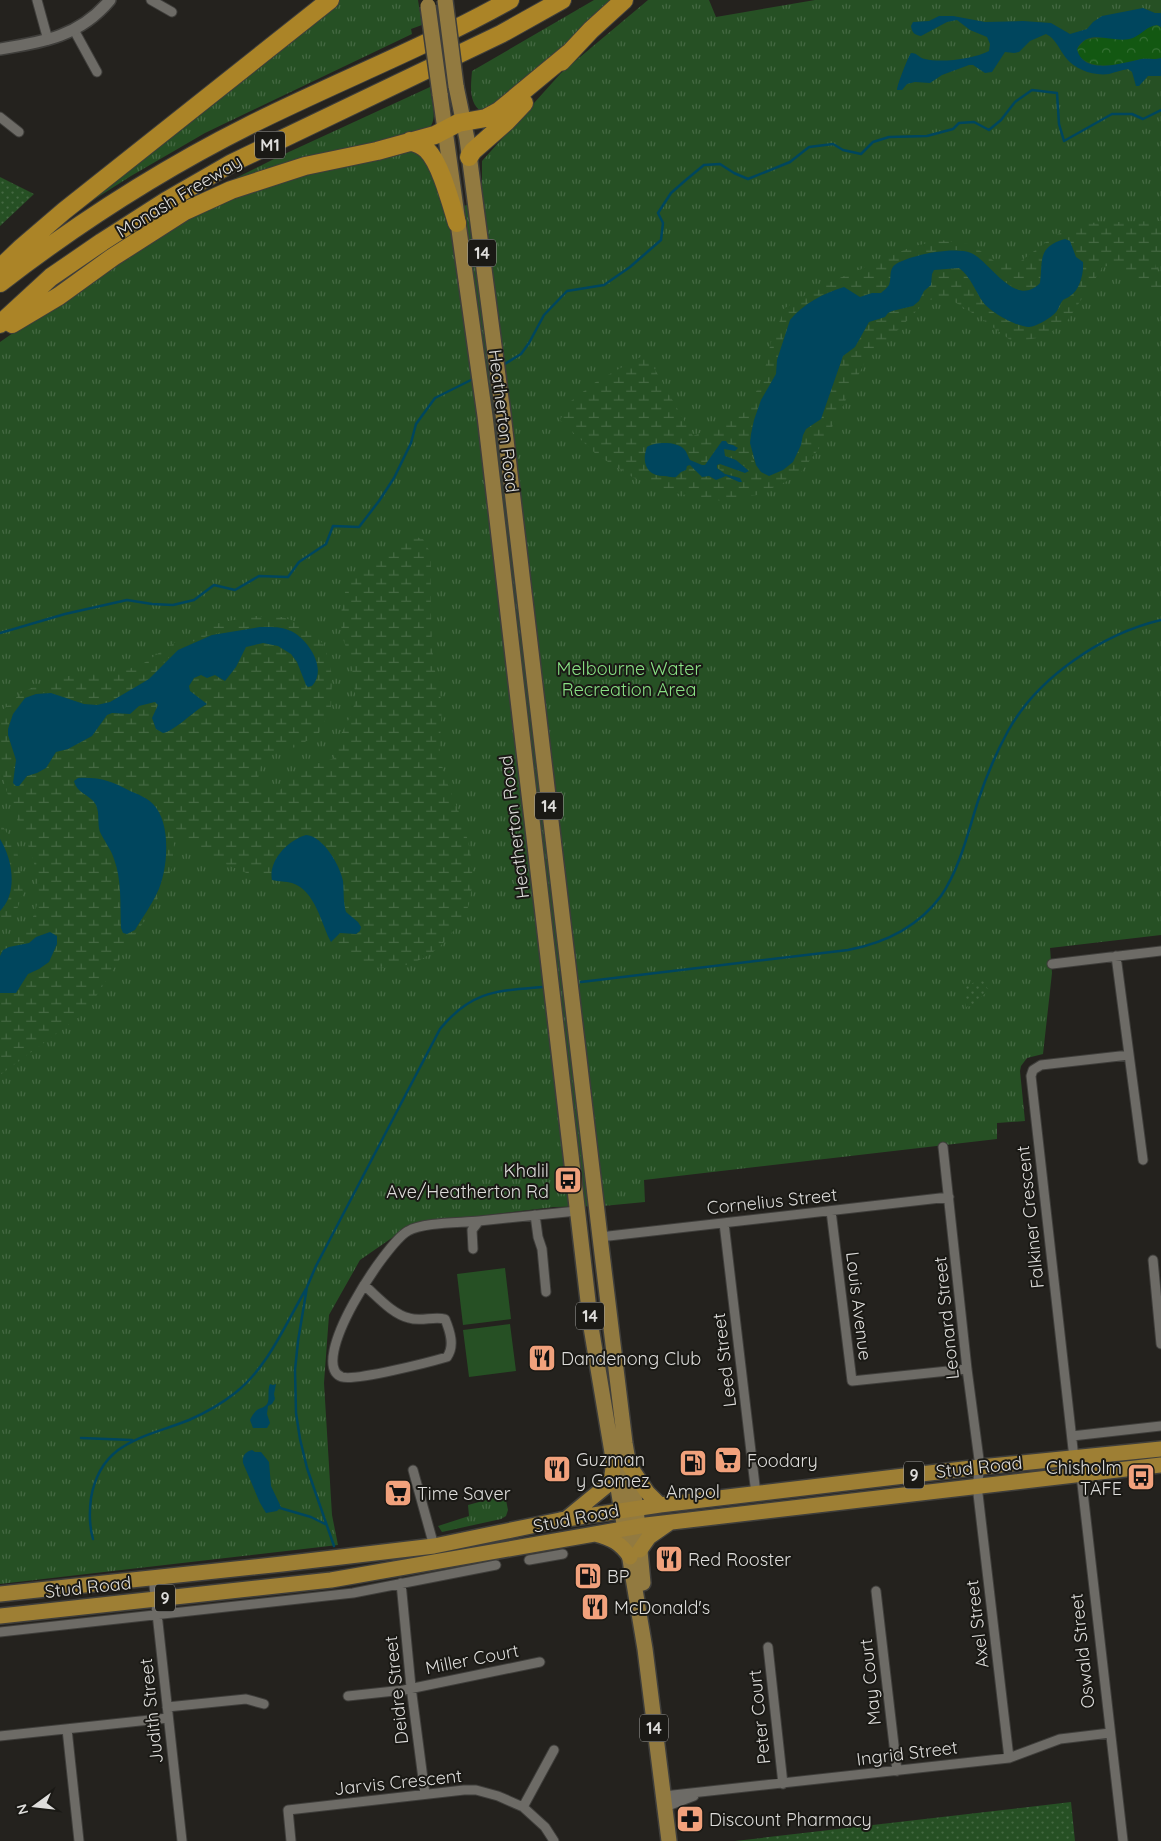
<svg xmlns="http://www.w3.org/2000/svg" width="1161" height="1841" font-family="Quicksand,sans-serif">
  <defs>
    <pattern id="grass-tufts" width="24" height="20" patternUnits="userSpaceOnUse" patternTransform="scale(1.25)"><rect width="24" height="20" fill="#265024"/><path d="M3 7l-1-3M5 7V3M7 7l1-3M15 17l-1-3M17 17v-4M19 17l1-3" fill="none" stroke="#456943"/></pattern>
    <pattern id="forest-crowns" width="20" height="18" patternUnits="userSpaceOnUse" patternTransform="scale(1.25)"><rect width="20" height="18" fill="#135812"/><path d="M2 6a3 3 0 1 1 6 0M12 15a3 3 0 1 1 6 0" fill="none" stroke="#357034"/></pattern>
    <pattern id="wetland-marsh" width="20" height="14" patternUnits="userSpaceOnUse" patternTransform="scale(1.25)"><rect width="20" height="14" fill="#265024"/><path d="M1 5h8M5 5V1M11 12h8M15 12V8" fill="none" stroke="#456943"/></pattern>
    <pattern id="park-dots" width="8" height="8" patternUnits="userSpaceOnUse" patternTransform="scale(1.25)"><rect width="8" height="8" fill="#265024"/><path d="M2 2h.1M6 6h.1" fill="none" stroke="#456943" stroke-width="1.8" stroke-linecap="round"/></pattern>
  </defs>
  <rect width="100%" height="100%" fill="#24221e"/>
  <path fill="url(#grass-tufts)" d="M337 0H418L422 25 411 29 412 34 205 133 131 176 62 220Z
    M594 0H616L553 62 482 112C468 103 471 85 472 71Z
    M648 0H709L716 17 815 0H1161V935L1050 948 1052 973 1043 1054 1027 1058 1021 1066 1020 1071 1025 1121 997 1123V1139L644 1180 645 1202 603 1206 554 1207 412 1224 360 1260 329 1315 324 1383 332 1515 338 1545 0 1584V342L121 258 170 229 220 203 288 177 419 149 432 172 444 211 482 201V161L561 73Z
    M430 87C431 100 439 120 428 129L334 153 212 190 278 157Z
    M505 1495 508 1510 506 1516 501 1519 442 1532 438 1526 469 1516 468 1505Z"/>
  <path fill="url(#forest-crowns)" d="M1157 25 1161 27V58C1154 60 1148 58 1141 59 1120 64 1096 72 1079 56L1077 49 1085 40 1107 37 1126 39 1136 36 1148 27Z"/>
  <path fill="url(#wetland-marsh)" fill-rule="evenodd" d="M1161 221V254L1153 256V259L1161 279V299L1115 264 1103 267 1067 321 1043 337 1013 342 979 317 945 296 926 301 899 329 867 358 826 439 798 476 757 495 722 501 674 493 634 478 597 455 560 420 571 401 597 381 646 354 693 436 742 415 762 382 771 342 785 308 819 287 911 247 940 240 971 244 998 264 1021 261 1054 236 1083 223ZM1065 239 1070 241 1076 257 1081 260C1086 277 1079 289 1065 299 1060 302 1062 304 1059 308 1056 315 1047 319 1041 322 1025 331 993 317 983 302 975 291 971 277 959 268L934 270 931 277 932 282 924 291 920 299 912 306 892 311 888 313 885 317 869 322 855 347 843 356 821 419 806 429 803 435 801 445 793 462 779 472 769 476C739 463 752 420 763 396 766 389 772 383 775 376 776 372 776 366 777 361 780 347 785 333 790 320 798 308 832 285 847 290 851 291 855 296 860 297L874 293H881L888 287 898 264C919 255 947 245 969 252 990 259 1014 309 1040 283 1044 259 1036 248 1065 239ZM722 441 737 447 733 452 724 449 725 456 736 460 748 469 745 473 724 465H717V468L727 474 741 479 736 481 726 476 718 480 709 476 702 477 690 465 687 466 686 470 681 472 676 477C672 478 669 476 664 476 644 476 646 464 647 447 657 442 672 443 682 448L690 460 703 465 709 461Z
    M412 536 423 539 431 554C431 588 430 622 433 656 434 671 439 686 441 701 443 718 439 736 440 754 442 776 454 797 461 818 471 846 476 875 469 904 467 912 459 923 454 930 442 947 427 959 406 965 374 973 354 965 331 942L340 933 357 934 361 927C357 920 348 917 345 910 342 901 344 892 343 882 341 866 329 849 317 839L299 837C284 849 269 859 272 880L249 874 199 853 177 829 175 830 173 833 174 843 172 868 155 904 86 1012 0 1075V993L13 994 17 992 28 974 47 964 56 948 57 936 47 933 36 937 29 943 17 945 2 952 0 956 1 948C9 942 23 935 28 927 55 883 22 838 8 795 0 774 0 734 1 712L21 693 44 682 86 672 116 674 144 663 172 644 210 625 252 616 282 617 309 626 325 647 332 675 331 708 319 733 297 747 277 750 261 764 258 779 260 785 266 791 273 793 280 790 293 775 305 766 324 762 334 758 341 734 351 715 356 699 351 661 343 639 341 624 342 602 349 580 358 571 405 538ZM272 627C280 628 288 629 295 633 310 643 326 670 312 686L306 685C297 663 293 645 265 643 260 643 252 643 247 647 241 652 239 662 235 668 233 672 229 676 226 680L223 681 215 675 207 678 201 675 194 679 189 686 190 691 207 705C191 712 179 729 163 733L156 729 152 719 156 710 157 703C145 700 139 708 130 714L112 713 107 715 93 736 68 749 56 752 46 768 37 773 27 776 19 786 13 777C14 771 17 765 16 758 15 752 11 746 9 740 5 727 12 712 21 702 43 676 83 715 111 702 126 695 144 685 156 673 162 666 167 658 174 653 201 632 239 628 272 627ZM78 778 102 779 145 798 163 870 158 892 135 930 130 933 121 928C120 906 122 882 115 861 112 851 104 843 101 833 97 823 101 813 95 803 90 795 82 795 77 788Z
    M0 822 17 849 23 893 15 915 0 928V911L8 901 12 885 7 857 0 839Z"/>
  <path fill="url(#park-dots)" d="M0 177 34 194 0 226Z
    M982 979 989 991 978 999V1005L966 1007 964 987Z
    M1071 1802 1075 1841H735Z"/>
  <path fill="#265024" d="M505 1268 511 1319 463 1325 457 1274Z
    M510 1324 516 1371 469 1377 463 1330Z"/>
  <path fill="#00465e" d="M1143 8 1155 13H1161V27L1157 25C1147 26 1142 34 1133 38 1114 45 1089 26 1077 49 1083 76 1123 63 1141 59 1148 58 1154 60 1161 58V76H1148L1139 86H1136L1132 72 1128 69C1121 70 1116 72 1109 74 1093 76 1076 70 1066 58 1059 49 1056 39 1046 34L1030 41 1019 52 1014 53 1005 52 992 72 985 73 973 65H969L942 75 930 83 915 82 907 84 902 90H897C897 85 908 57 911 53 918 53 919 58 925 59 941 63 974 59 989 51L990 44 987 37 970 30 957 20 947 22 921 36C914 35 912 32 911 26L913 22 929 21 939 16H953L985 22 1023 21 1051 23 1070 34 1087 29 1093 22 1102 16Z
    M1065 239 1070 241 1076 257 1083 262C1084 272 1080 290 1070 296 1069 297 1065 299 1063 300 1059 304 1059 311 1053 315 1047 320 1037 326 1029 327 1017 327 990 312 983 302 975 291 971 277 959 268L934 270 932 274 931 285 924 291 919 301 913 306 892 311 888 313 885 317 869 322 855 347 843 356 821 419 806 429 803 435 801 445 793 462 783 470 769 476 761 472 756 465 750 443 751 434 754 420 761 400 776 374 777 360 790 320C803 304 824 293 844 287L860 297 872 293H881C883 291 887 288 889 285 892 278 888 269 896 264 911 255 954 246 971 253 990 261 1015 309 1040 283 1043 260 1037 247 1065 239Z
    M722 441H726L728 444 733 445 738 448 735 451 724 449 725 456 736 460 749 471 745 473 720 464 717 465V468L725 474 740 478 742 482H739L726 476 716 480 709 476 702 477 690 465 687 466 686 470 681 472 676 477C671 478 669 476 664 476 647 476 641 463 647 447 655 442 676 441 684 449 687 452 688 457 690 460L702 465H705Z
    M260 627C270 627 281 626 291 631 308 639 328 669 312 686L308 687 306 685 297 662 291 654 278 646 263 643 246 647 236 667 225 681 215 675 207 678 201 675 194 678 189 686 190 691 207 704C193 711 175 731 163 733L156 729 152 718 158 705 155 702 139 706 130 714 112 713 107 715 92 736 68 749 56 752 46 768 37 773 27 776 19 786H16L13 783 16 760 8 735V729L13 714 25 698 36 694 51 693 84 704 97 705 110 702 149 679 178 650 212 635Z
    M78 778C100 777 111 781 130 791 138 794 147 798 153 804 172 823 168 871 157 893 151 906 142 918 135 930L127 934 123 933 121 928C120 906 122 880 114 859 111 849 104 841 100 832 97 823 100 814 96 805 90 794 77 794 74 781Z
    M306 835C323 836 340 865 343 881 344 891 343 902 346 912L358 922 361 927 360 931 356 934 340 933 331 942C321 924 316 891 292 883 286 881 279 882 272 880 268 861 288 840 306 835Z
    M0 839C13 860 18 893 0 911Z
    M50 932 57 936V944L49 962 39 969 28 974 16 993H0V956L3 950 9 947 29 943 36 937Z
    M270 1384 273 1385 276 1384 274 1394 275 1399 272 1404 268 1406 267 1414 270 1423 267 1428H253L250 1420C257 1405 261 1411 267 1404 270 1400 267 1390 270 1384Z
    M252 1450 255 1452H261L269 1462 271 1486 281 1507 277 1511 266 1513 260 1503 243 1463C242 1456 245 1452 252 1450Z"/>
  <g fill="none" stroke-linecap="round" stroke-linejoin="round">
    <path stroke="#00465e" stroke-width="2.5" d="M503 365 521 354 529 343 544 315 567 291 604 285 630 267 661 240 663 223 658 213 671 193 687 179 704 165 720 164 734 173 748 179 790 162 809 147 833 144 843 150 861 154 873 142 889 137 927 136 953 129 959 123 974 122 989 130 1001 120 1015 102 1032 90 1057 93 1059 124 1064 141 1112 114H1132L1143 119 1161 110
      M0 633 65 614 127 600 152 604 173 605 194 600 214 585 235 590 259 576 288 577 299 562 326 544 333 526 359 527 379 501 394 478 411 443 416 424 435 398 475 378
      M581 982 848 950C885 943 918 927 941 896 960 868 968 832 978 801 986 777 996 753 1008 731 1038 677 1102 634 1161 620
      M81 1438 132 1440
      M280 1508 311 1517 325 1524
      M93 1539C89 1525 89 1513 91 1498 101 1441 144 1438 189 1420 205 1413 221 1404 235 1393 268 1367 285 1325 306 1289
      M334 1546 307 1468 300 1439 296 1413 295 1370 298 1341 307 1287 316 1266 440 1029C472 990 497 991 544 987"/>
    <g stroke="#3f3e3b" stroke-width="11">
      <path id="minor" d="M37 0 48 40
        M151 0 172 12
        M74 30 97 72
        M0 117 19 132
        M1116 956 1143 1160
        M1052 964 1161 951
        M943 1147 967 1369 980 1467 977 1486 978 1494 1009 1758
        M831 1211 852 1381 967 1369
        M535 1215 538 1237 542 1249 546 1292
        M724 1223 756 1494
        M600 1237 949 1197
        M473 1249 472 1230 479 1221 577 1211
        M1153 1260 1161 1344
        M364 1285C377 1296 392 1314 409 1318 421 1322 433 1316 445 1319 450 1331 455 1346 447 1357 430 1362 356 1381 342 1377 306 1364 386 1243 408 1231 423 1222 461 1223 479 1221
        M1072 1436 1161 1426
        M1074 1458 1031 1076 1033 1070 1041 1065 1129 1055
        M413 1470 434 1546
        M1081 1475 1123 1841
        M529 1560 563 1554
        M153 1577 182 1841
        M401 1583 411 1687 425 1794
        M876 1591 897 1771
        M0 1632 353 1593 496 1565
        M768 1647 783 1784
        M348 1696 404 1690 540 1662
        M167 1707 246 1699 264 1704
        M67 1729 79 1841
        M0 1736 168 1718
        M664 1796 1009 1758 1060 1739 1110 1733
        M523 1807 554 1750
        M665 1807 694 1796
        M291 1841 288 1810 464 1790H476L498 1796 523 1807 545 1827 554 1841"/>
    </g>
    <g stroke="#3f3e3b" stroke-width="14">
      <path id="tertiary" d="M0 49C44 42 80 36 110 0"/>
    </g>
    <g stroke="#3f3e3b" stroke-width="18">
      <path id="primary" d="M456 86 467 139 503 414 600 1237 625 1443 636 1508 643 1583
        M440 94 485 416 591 1327 645 1649 669 1841"/>
    </g>
    <g stroke="#3f3e3b" stroke-width="18">
      <path id="trunk" d="M629 1465 647 1492 660 1505
        M566 1519 611 1482 614 1461
        M595 1534C611 1538 621 1543 630 1557
        M640 1550 649 1537 669 1523
        M0 1594 282 1564 434 1546 560 1520 660 1505 980 1467 1161 1449
        M0 1616 331 1580 646 1525 1161 1465"/>
    </g>
    <g stroke="#3f3e3b" stroke-width="20">
      <path id="motorway" d="M561 62 591 30 624 0
        M410 141C416 143 422 145 427 150 441 164 451 204 457 223
        M469 157 473 151 506 122 524 103
        M0 268 22 247 64 211 330 0
        M0 283C78 223 162 169 250 125 336 82 426 47 510 0
        M0 324 51 277 102 242 166 201 232 163 501 34 562 0
        M12 324 59 296 113 257 185 211 231 190 305 166 377 151 435 135 458 123 486 118 499 111 569 53"/>
    </g>
    <use href="#minor" stroke="#6d6b66" stroke-width="9"/>
    <use href="#tertiary" stroke="#6d6b66" stroke-width="11"/>
    <use href="#primary" stroke="#927a40" stroke-width="15"/>
    <use href="#trunk" stroke="#9e7f34" stroke-width="15"/>
    <use href="#motorway" stroke="#ab8427" stroke-width="18"/>
    <g stroke="#3f3e3b" stroke-width="18" stroke-linecap="butt">
      <path id="primary-bridge" d="M445 0 456 86
        M428 6 440 94"/>
    </g>
    <use href="#primary-bridge" stroke="#927a40" stroke-width="15"/>
  </g>
  <defs>
    <g id="bus-square" transform="scale(1.4375)"><rect x="-9" y="-9" width="18" height="18" rx="4" fill="#f1a17c" stroke="#1a1915"/><path d="M-5-6H5V4H4V6H2V4H-2V6H-4V4H-5ZM-3.5-4V0h7V-4ZM-3.5 1.2v1.5H-2V1.2ZM2 1.2v1.5H3.5V1.2Z" fill="#111"/></g>
    <g id="restaurant-square" transform="scale(1.4375)"><rect x="-9" y="-9" width="18" height="18" rx="4" fill="#f1a17c" stroke="#1a1915"/><path d="M-5-6h1v4h1v-4h1v4h1v-4h1v5L-1.5 .5V6h-2V.5L-5-1ZM5-6V6H3V1.5H1.5Q1.5-4 5-6Z" fill="#111"/></g>
    <g id="supermarket-square" transform="scale(1.4375)"><rect x="-9" y="-9" width="18" height="18" rx="4" fill="#f1a17c" stroke="#1a1915"/><path d="M-6-5.5h2.5l.6 2H6L4.5 2H-2.5L-4.4-4H-6ZM-1.5 3.2a1.3 1.3 0 1 0 .1 0ZM3 3.2a1.3 1.3 0 1 0 .1 0Z" fill="#111"/></g>
    <g id="fuel-square" transform="scale(1.4375)"><rect x="-9" y="-9" width="18" height="18" rx="4" fill="#f1a17c" stroke="#1a1915"/><path d="M-5.5-6h7V0h2V4h1.3V-2.5L3-4.5l.8-.8L6-3V5H2.5V1h-1V6h-7ZM-4.2-4.7v3.2H.2V-4.7Z" fill="#111"/></g>
    <g id="pharmacy-square" transform="scale(1.4375)"><rect x="-9" y="-9" width="18" height="18" rx="4" fill="#f1a17c" stroke="#1a1915"/><path d="M-2-6h4v4h4v4h-4v4h-4v-4h-4v-4h4Z" fill="#111"/></g>
  </defs>
  <g fill-rule="evenodd">
    <use href="#bus-square" x="568" y="1180"/>
    <use href="#restaurant-square" x="542" y="1358"/>
    <use href="#supermarket-square" x="728" y="1460"/>
    <use href="#fuel-square" x="693" y="1463"/>
    <use href="#restaurant-square" x="557" y="1469"/>
    <use href="#bus-square" x="1141" y="1477"/>
    <use href="#supermarket-square" x="398" y="1493"/>
    <use href="#restaurant-square" x="669" y="1559"/>
    <use href="#fuel-square" x="588" y="1576"/>
    <use href="#restaurant-square" x="595" y="1607"/>
    <use href="#pharmacy-square" x="690" y="1819"/>
  </g>
  <g text-anchor="middle" dominant-baseline="central" stroke-width="4" stroke-linejoin="round" paint-order="stroke">
    <g fill="#1a1915" stroke="#a3a2a0" stroke-width="1">
      <rect x="255" y="131.5" width="30" height="27" rx="4"/>
      <rect x="468" y="239.5" width="28" height="27" rx="4"/>
      <rect x="535" y="792.5" width="28" height="27" rx="4"/>
      <rect x="576" y="1302.5" width="28" height="27" rx="4"/>
      <rect x="904" y="1461.5" width="20" height="27" rx="4"/>
      <rect x="155" y="1584.5" width="20" height="27" rx="4"/>
      <rect x="640" y="1714.5" width="28" height="27" rx="4"/>
    </g>
    <g font-size="16" font-weight="bold" fill="#dedddb">
      <text x="270" y="145">M1</text>
      <text x="482" y="253">14</text>
      <text x="549" y="806">14</text>
      <text x="590" y="1316">14</text>
      <text x="914" y="1475">9</text>
      <text x="165" y="1598">9</text>
      <text x="654" y="1728">14</text>
    </g>
    <g font-size="18" fill="#dedddb" stroke="#1a1915">
      <text transform="translate(179 196) rotate(-31)">Monash Freeway</text>
      <text transform="translate(504 421) rotate(83)">Heatherton Road</text>
      <text transform="translate(514 827) rotate(-97)">Heatherton Road</text>
      <text transform="translate(772 1201) rotate(-6)">Cornelius Street</text>
      <text transform="translate(1030 1217) rotate(-96)">Falkiner Crescent</text>
      <text transform="translate(859 1306) rotate(83)">Louis Avenue</text>
      <text transform="translate(946 1318) rotate(-96)">Leonard Street</text>
      <text transform="translate(724 1360) rotate(-97)">Leed Street</text>
      <text transform="translate(979 1467) rotate(-6)">Stud Road</text>
      <text transform="translate(576 1518) rotate(-11)">Stud Road</text>
      <text transform="translate(88 1587) rotate(-6)">Stud Road</text>
      <text transform="translate(977 1624) rotate(-97)">Axel Street</text>
      <text transform="translate(1082 1651) rotate(-96)">Oswald Street</text>
      <text transform="translate(472 1659) rotate(-11)">Miller Court</text>
      <text transform="translate(870 1682) rotate(-96)">May Court</text>
      <text transform="translate(396 1690) rotate(-96)">Deidre Street</text>
      <text transform="translate(151 1711) rotate(-96)">Judith Street</text>
      <text transform="translate(759 1717) rotate(-96)">Peter Court</text>
      <text transform="translate(907 1753) rotate(-7)">Ingrid Street</text>
      <text transform="translate(398 1782) rotate(-6)">Jarvis Crescent</text>
    </g>
    <g font-size="18" fill="#89e184" stroke="#1a1915">
      <text x="629" y="668">Melbourne Water<tspan x="629" dy="21">Recreation Area</tspan></text>
    </g>
    <g font-size="18" fill="#dedddb" stroke="#1a1915" text-anchor="start">
      <text x="549" y="1170" text-anchor="end">Khalil<tspan x="549" dy="21">Ave/Heatherton Rd</tspan></text>
      <text x="561" y="1358">Dandenong Club</text>
      <text x="576" y="1459">Guzman<tspan x="576" dy="21">y Gomez</tspan></text>
      <text x="747" y="1460">Foodary</text>
      <text x="1122" y="1467" text-anchor="end">Chisholm<tspan x="1122" dy="21">TAFE</tspan></text>
      <text x="693" y="1491" text-anchor="middle">Ampol</text>
      <text x="417" y="1493">Time Saver</text>
      <text x="688" y="1559">Red Rooster</text>
      <text x="607" y="1576">BP</text>
      <text x="614" y="1607">McDonald's</text>
      <text x="709" y="1819">Discount Pharmacy</text>
    </g>
  </g>
  <g transform="translate(35 1806) rotate(255)" stroke="#1a1915" stroke-width="4" paint-order="stroke">
  <path d="M0-4L9 19L0 12L-9 19Z" fill="#dedddb"/>
  <text y="-8" font-size="14" font-weight="bold" text-anchor="middle" fill="#dedddb">N</text>
  </g>
</svg>
